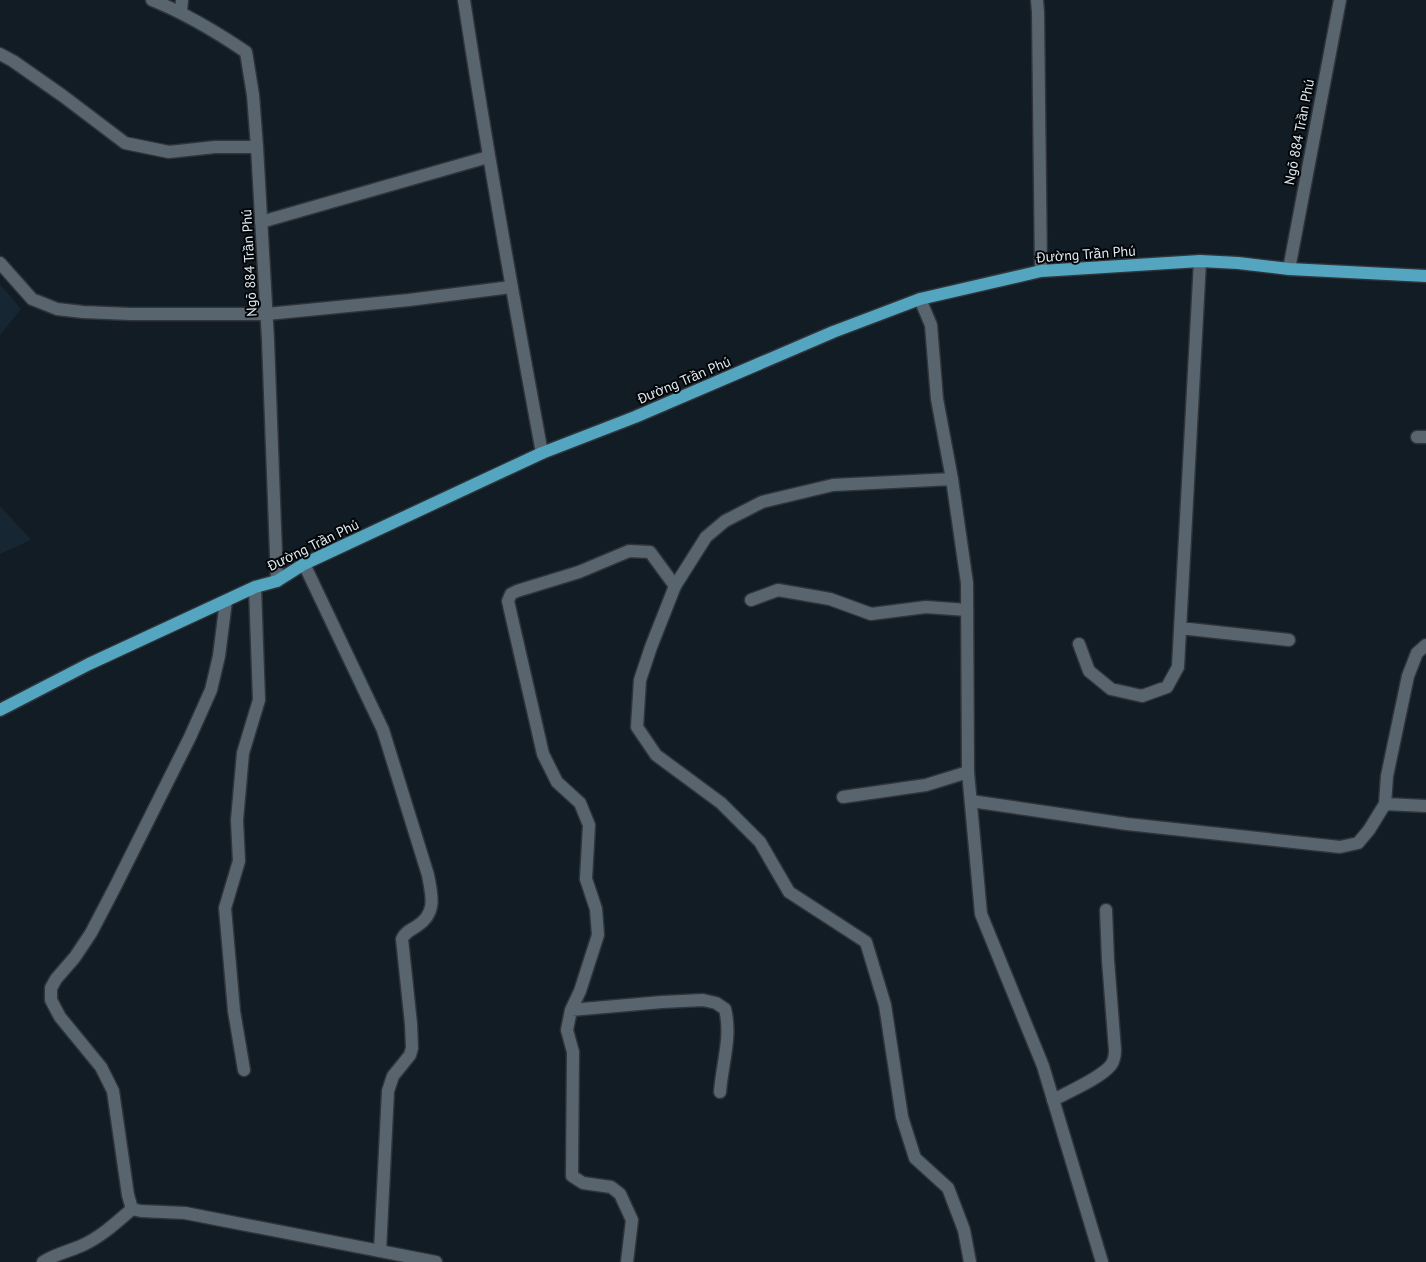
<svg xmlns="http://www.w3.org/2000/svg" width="1426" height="1262" font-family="'PT Sans',sans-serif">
  <rect width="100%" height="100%" fill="#111c24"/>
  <path fill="#162733" d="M0 284 21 309 0 335Z
    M0 506 31 540 0 554Z"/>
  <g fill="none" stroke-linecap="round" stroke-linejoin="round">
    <g stroke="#2e343a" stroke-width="15">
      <path id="service" d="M1037 0 1038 12 1041 271
        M181 11 182 0
        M0 54 13 61 63 96 125 143 169 152 215 147H257
        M261 222 488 157
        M0 263 32 299 57 309 83 312 131 314H267L409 300 511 287
        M1417 437H1426
        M304 564 383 730 428 875C432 896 437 913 417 926 411 930 405 932 402 939L411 1024 412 1048 410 1055 393 1076 388 1091 380 1251
        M751 600 778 590 830 599 871 614 926 607 967 610
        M1180 628 1289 640
        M1079 644 1089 671 1111 689 1142 696 1167 687 1178 667 1200 261
        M843 797 926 785 968 772
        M971 801 1127 824 1340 847 1358 843 1369 830 1385 804 1387 776 1408 676 1417 653 1426 645
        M1385 804 1426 806
        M571 1010 662 1002 703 1000 716 1003 725 1009C732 1037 722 1064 720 1092
        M244 1070 234 1011 225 908 239 861 237 820 243 753 259 700 255 587
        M1053 1100C1068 1092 1101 1078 1111 1065 1114 1061 1115 1056 1115 1050L1108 960 1106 910
        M43 1262C55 1254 70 1251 83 1245 102 1236 117 1222 132 1209
        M627 1262 632 1220 620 1194 611 1187 583 1183 572 1176 573 1052 567 1030 571 1010 580 991 598 935 596 909 586 879 589 825 580 803 557 782 543 754 508 601 511 594 517 591 579 572 629 551 650 552 675 586"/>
    </g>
    <g stroke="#2e343a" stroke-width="15">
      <path id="minor" d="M152 0C187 14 215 31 246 52L253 95 257 147 268 340 277 581
        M464 0C487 152 514 302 542 453
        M1289 269 1340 0
        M920 299 931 325 937 399 952 479 967 583 968 772 981 914 1043 1066 1102 1262
        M952 479 833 485 762 502 725 521 706 537 675 586 651 647 640 680 637 727 656 755 721 803 760 842 789 892 866 942 885 1005 902 1117 915 1158 948 1188 964 1230 970 1262
        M226 601 219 656 211 690 190 737 115 887 91 933 75 957 56 979 51 988V1000L60 1017 101 1067 113 1091 128 1195 132 1209 141 1211 185 1213 436 1262"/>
    </g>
    <g stroke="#2e343a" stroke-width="15">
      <path id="primary" d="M0 710 89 664 255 587 277 581 304 564 542 453 635 417 833 332 920 299 1041 271 1200 261 1238 263 1289 269 1426 276"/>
    </g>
    <use href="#service" stroke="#58656f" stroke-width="12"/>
    <use href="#minor" stroke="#58656f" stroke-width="12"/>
    <use href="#primary" stroke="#54a5bf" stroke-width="12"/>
  </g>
  <g text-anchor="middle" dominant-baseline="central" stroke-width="4" stroke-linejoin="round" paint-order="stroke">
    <g font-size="14" fill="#e2eaef" stroke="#030609">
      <text transform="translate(1299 132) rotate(-79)">Ngõ 884 Trần Phú</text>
      <text transform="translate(1086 254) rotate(-4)">Đường Trần Phú</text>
      <text transform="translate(249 263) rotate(-93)">Ngõ 884 Trần Phú</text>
      <text transform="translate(684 380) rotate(-23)">Đường Trần Phú</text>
      <text transform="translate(313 545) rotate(-26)">Đường Trần Phú</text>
    </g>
  </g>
</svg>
